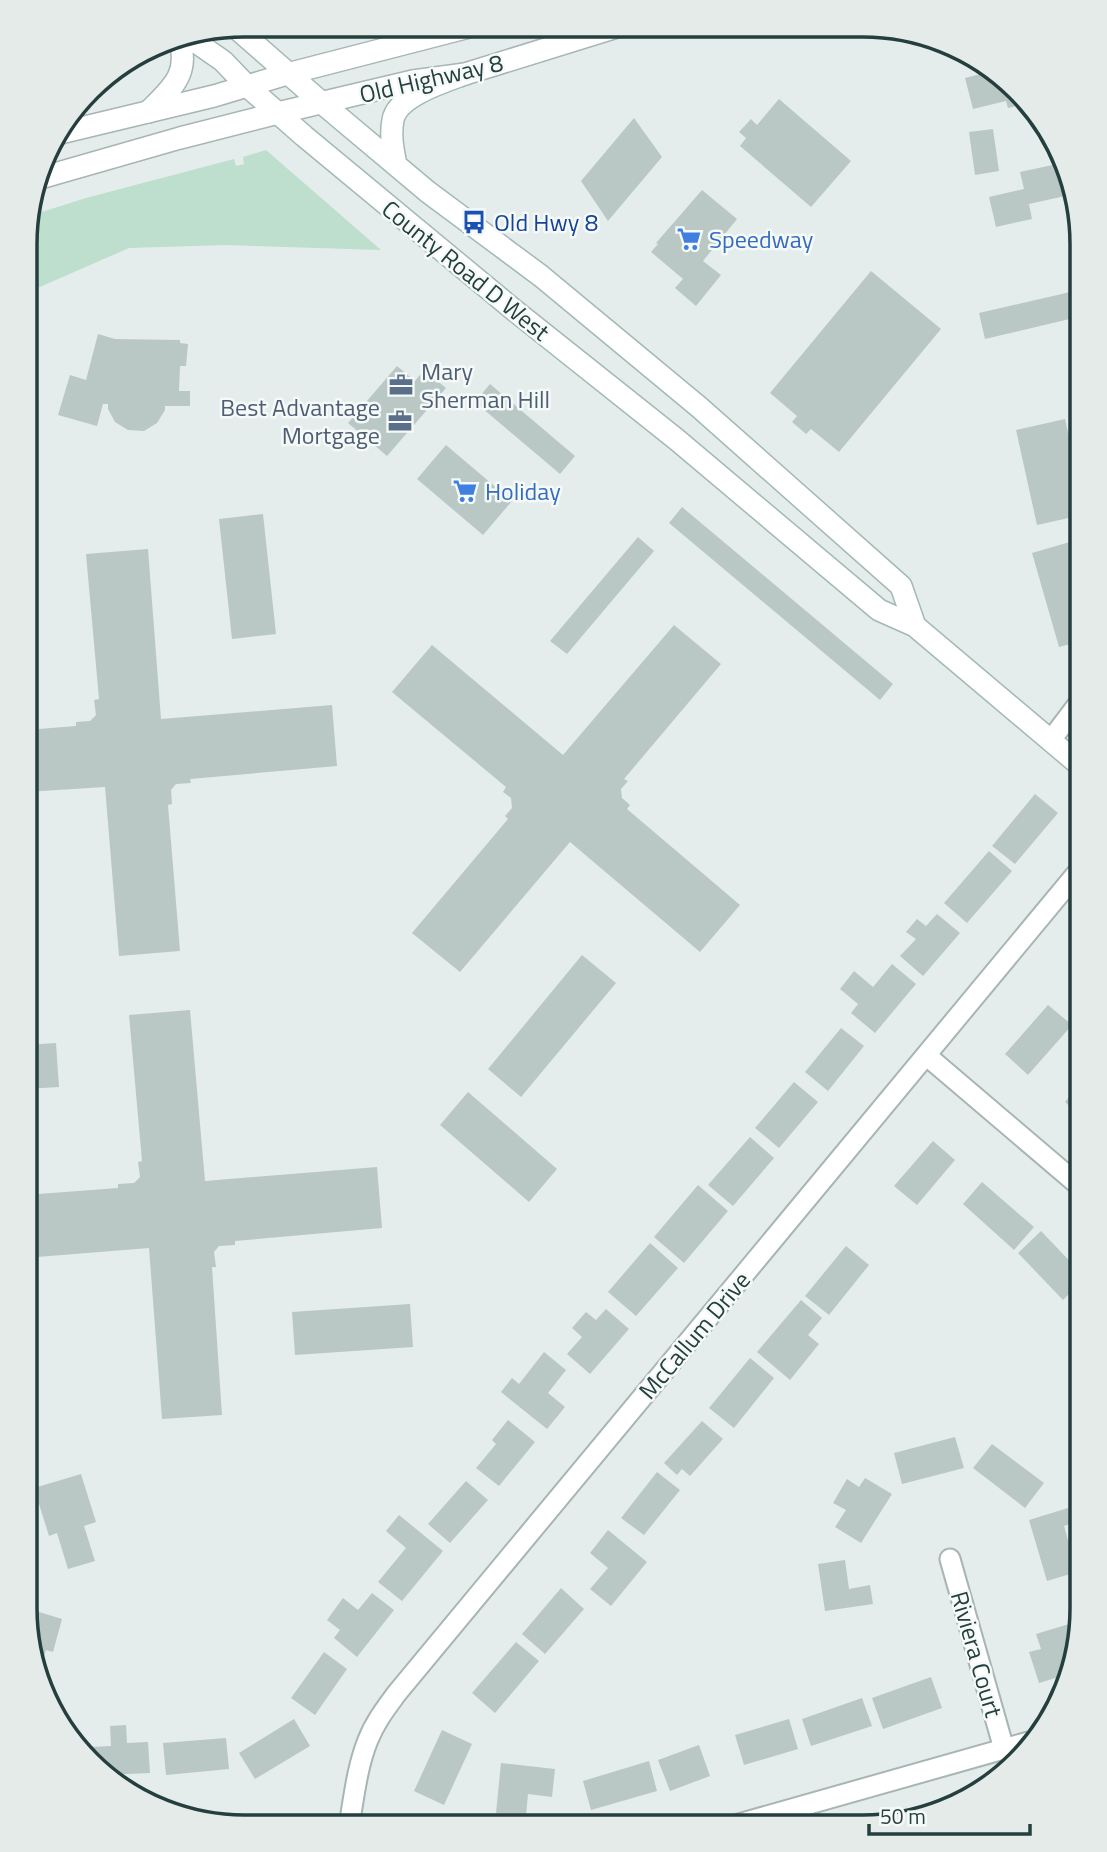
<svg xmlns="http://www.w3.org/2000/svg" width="1107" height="1852" font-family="'Titillium Web',sans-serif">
  <rect width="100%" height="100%" fill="#e4edeb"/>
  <path fill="#bedece" d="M266 150 381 250 226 245 129 248 26 293V217L86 198 234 159 236 166 244 164 243 157Z"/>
  <path fill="#b9c8c5" d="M996 70 1024 104 1008 108 1006 101 973 109 965 78Z
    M779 99 851 161 811 207 740 146 746 138 739 132 751 119 757 125Z
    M634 118 662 157 608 221 581 181Z
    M993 129 999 171 975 175 969 132Z
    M1055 145 1066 160 1071 183 1062 185 1065 196 1029 204 1032 219 996 227 989 197 1024 189 1020 172 1057 164 1052 146Z
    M702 190 737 219 703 261 721 275 696 306 675 288 683 279 651 252 658 244 656 243Z
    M871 271 941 329 839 452 811 429 806 434 792 422 797 416 770 393Z
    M1079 290 1082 305V316L985 339 979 313Z
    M98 334 115 339 180 340V343L188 344 186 366H180L179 391H190V406H165V410L157 423 144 431 128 430 115 422 108 409V404H103L97 426 58 415 70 375 86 380Z
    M397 366 415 381 424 370 446 388 387 456 348 423Z
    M490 384 575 456 560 474 475 402Z
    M1065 419 1082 496V515L1037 525 1016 430Z
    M446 445 512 501 483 535 417 479Z
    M682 507 893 684 880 700 669 523Z
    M263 514 276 634 232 639 219 519Z
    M638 537 654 551 567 654 550 641Z
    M1080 539 1082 546V641L1059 647 1032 553Z
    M148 549 161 719 332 705 337 766 190 779 191 783 176 784 171 790 172 804 168 805 180 951 119 956 105 787 26 792V730L76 726V722L90 721 96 715 94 700 99 699 86 554Z
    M674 625 721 664 624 779 628 781 621 789 622 798 630 805 627 809 740 905 700 952 570 842 460 972 412 933 508 819 505 816 512 808 511 798 503 792 506 787 392 692 432 645 563 755Z
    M1035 794 1058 813 1015 864 992 846Z
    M989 851 1012 871 967 923 944 903Z
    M937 914 960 933 923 976 900 956 916 939 906 932 917 919 926 926Z
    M582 955 616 983 521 1097 488 1069Z
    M892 964 916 984 875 1033 851 1013 858 1004 840 989 854 971 873 987Z
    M1048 1005 1072 1025 1028 1075 1005 1054Z
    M190 1010 205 1181 377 1167 382 1228 235 1241V1245L219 1246 214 1252 216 1267H212L222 1415 162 1419 149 1248 25 1258V1195L118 1188V1184L134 1183 140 1177 138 1162 142 1161 129 1015Z
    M841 1028 864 1046 828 1091 805 1072Z
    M56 1043 59 1087 25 1089V1045Z
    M794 1082 818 1102 779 1148 755 1128Z
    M1082 1082V1117L1065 1102Z
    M468 1092 557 1169 529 1202 440 1125Z
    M750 1137 774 1158 733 1206 708 1185Z
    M933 1141 955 1160 917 1205 894 1186Z
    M982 1182 1034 1227 1014 1250 963 1204Z
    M698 1185 728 1211 684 1263 654 1237Z
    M1041 1231 1082 1274V1281L1063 1300 1018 1253Z
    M650 1243 678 1268 636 1316 608 1292Z
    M846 1246 869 1265 829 1315 805 1296Z
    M801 1300 822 1318 808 1335 819 1344 790 1380 757 1352Z
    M410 1304 413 1347 295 1355 292 1312Z
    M1082 1305V1325L1072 1313Z
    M606 1309 629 1329 590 1374 567 1354 582 1337 572 1328 586 1312 596 1320Z
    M544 1352 566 1370 548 1393 565 1407 547 1429 501 1392 512 1378 519 1384Z
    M750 1358 774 1378 734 1428 709 1408Z
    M508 1420 535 1442 499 1486 476 1468 496 1444 492 1440Z
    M702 1421 723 1439 690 1476 682 1469 677 1475 664 1463Z
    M955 1437 964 1468 902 1484 894 1453Z
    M992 1444 1044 1483 1025 1508 973 1468Z
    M657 1472 680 1490 644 1535 621 1518Z
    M81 1474 96 1522 84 1526 95 1561 68 1569 57 1533 49 1536 34 1488Z
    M865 1478 892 1494 861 1543 835 1527 846 1510 833 1503 847 1479 859 1487Z
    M466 1481 488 1500 450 1543 428 1524Z
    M1068 1508 1073 1523 1064 1526 1077 1572 1047 1581 1029 1520Z
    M399 1515 443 1551 402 1601 378 1582 406 1548 386 1531Z
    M608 1530 647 1562 611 1606 590 1589 608 1568 590 1553Z
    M845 1560 849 1589 870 1585 873 1604 825 1611 818 1564Z
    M561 1588 584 1609 545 1654 522 1634Z
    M372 1593 394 1610 357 1657 334 1638 340 1630 327 1620 343 1598 358 1610Z
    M26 1608 62 1619 53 1652 46 1650 38 1677 25 1611Z
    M1069 1624 1073 1639 1079 1637 1072 1673 1039 1683 1029 1652 1041 1649 1036 1634Z
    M516 1642 539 1661 495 1713 472 1693Z
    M324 1652 347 1669 315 1715 291 1698Z
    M931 1677 942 1708 883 1729 872 1698Z
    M862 1698 872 1726 811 1746 802 1719Z
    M294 1719 310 1746 255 1779 239 1753Z
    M789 1719 798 1749 744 1765 735 1735Z
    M126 1725 127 1743 148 1742 150 1773 105 1775 91 1757 90 1747 111 1746 110 1726Z
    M442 1730 472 1744 444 1805 414 1791Z
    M226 1738 229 1769 166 1775 163 1743Z
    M699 1745 710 1776 670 1791 658 1760Z
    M649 1761 657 1791 591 1810 583 1781Z
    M501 1763 555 1769 552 1797 528 1794 526 1816 496 1813Z"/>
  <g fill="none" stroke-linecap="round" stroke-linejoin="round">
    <g stroke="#a7b5b4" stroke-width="23">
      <path id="minor" d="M1051 740 1082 699
        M927 1056 1082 1188
        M950 1559 1004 1749
        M349 1826C354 1797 357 1767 368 1740 375 1722 386 1708 397 1693L1082 867
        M728 1827 1039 1739"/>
    </g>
    <g stroke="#a7b5b4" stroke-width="24">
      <path id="tertiary" d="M56 134 214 96 287 74 477 25
        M37 179 180 138 278 113 413 81 465 74 620 26"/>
    </g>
    <g stroke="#a2b9b6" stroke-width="24">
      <path id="secondary" d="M234 26 322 103 428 192 541 276 699 407 901 586 915 626
        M187 36 223 61 247 86 304 136 514 310 676 439 879 610 915 626 1082 767
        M148 112C171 89 192 73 178 37
        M396 165C393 150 390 135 393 120 397 96 444 82 465 74"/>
    </g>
    <use href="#minor" stroke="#fff" stroke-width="19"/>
    <use href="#tertiary" stroke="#fff" stroke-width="21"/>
    <use href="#secondary" stroke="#fff" stroke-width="21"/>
  </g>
  <defs>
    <g id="bus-bare" transform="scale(1.89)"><path d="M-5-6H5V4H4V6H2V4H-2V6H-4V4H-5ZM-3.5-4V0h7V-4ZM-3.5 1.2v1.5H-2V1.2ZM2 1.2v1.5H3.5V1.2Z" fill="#1a4fb4" stroke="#f5faf8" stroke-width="2.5" paint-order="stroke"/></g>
    <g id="supermarket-bare" transform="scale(1.89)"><path d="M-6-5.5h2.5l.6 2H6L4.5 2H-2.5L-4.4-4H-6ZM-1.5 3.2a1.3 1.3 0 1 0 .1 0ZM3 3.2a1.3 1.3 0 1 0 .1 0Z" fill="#3f7fe0" stroke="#f5faf8" stroke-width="2.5" paint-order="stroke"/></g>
    <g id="office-bare" transform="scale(1.89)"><path d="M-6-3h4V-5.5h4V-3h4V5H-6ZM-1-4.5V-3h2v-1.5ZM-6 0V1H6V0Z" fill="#5c6f8a" stroke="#f5faf8" stroke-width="2.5" paint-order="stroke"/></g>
  </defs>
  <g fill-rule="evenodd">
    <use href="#bus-bare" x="474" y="222"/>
    <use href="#supermarket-bare" x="689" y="239"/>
    <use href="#office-bare" x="401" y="385"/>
    <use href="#office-bare" x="400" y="421"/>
    <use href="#supermarket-bare" x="465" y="491"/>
  </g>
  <g text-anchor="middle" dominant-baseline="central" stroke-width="5" stroke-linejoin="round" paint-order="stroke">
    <g font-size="24" fill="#243f3e" stroke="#f5faf8">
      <text transform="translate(431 78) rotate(-13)">Old Highway 8</text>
      <text transform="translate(466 270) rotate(39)">County Road D West</text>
      <text transform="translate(694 1335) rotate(-50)">McCallum Drive</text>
      <text transform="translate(977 1654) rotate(74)">Riviera Court</text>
    </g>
    <g font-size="24" fill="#164399" stroke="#f5faf8" text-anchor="start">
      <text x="494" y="222">Old Hwy 8</text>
    </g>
    <g font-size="24" fill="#366cbe" stroke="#f5faf8" text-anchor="start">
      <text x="709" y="239">Speedway</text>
      <text x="485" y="491">Holiday</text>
    </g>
    <g font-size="24" fill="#4e5e75" stroke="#f5faf8" text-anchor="start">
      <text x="421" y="371">Mary<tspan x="421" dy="28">Sherman Hill</tspan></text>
      <text x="380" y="407" text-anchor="end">Best Advantage<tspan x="380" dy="28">Mortgage</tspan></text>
    </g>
  </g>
  <path d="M0 0H1107V1852H0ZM244 37H863A207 207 0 0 1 1070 244V1608A207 207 0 0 1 863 1815H244A207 207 0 0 1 37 1608V244A207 207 0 0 1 244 37Z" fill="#e4ebe9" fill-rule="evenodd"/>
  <path fill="none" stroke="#243f3e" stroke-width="3.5" d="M244 37H863A207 207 0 0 1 1070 244V1608A207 207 0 0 1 863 1815H244A207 207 0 0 1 37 1608V244A207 207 0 0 1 244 37Z"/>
  <path d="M869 1824v10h161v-10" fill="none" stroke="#243f3e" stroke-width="3.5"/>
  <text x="880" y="1824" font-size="21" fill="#243f3e" stroke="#f5faf8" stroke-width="5" paint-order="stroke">50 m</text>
</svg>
